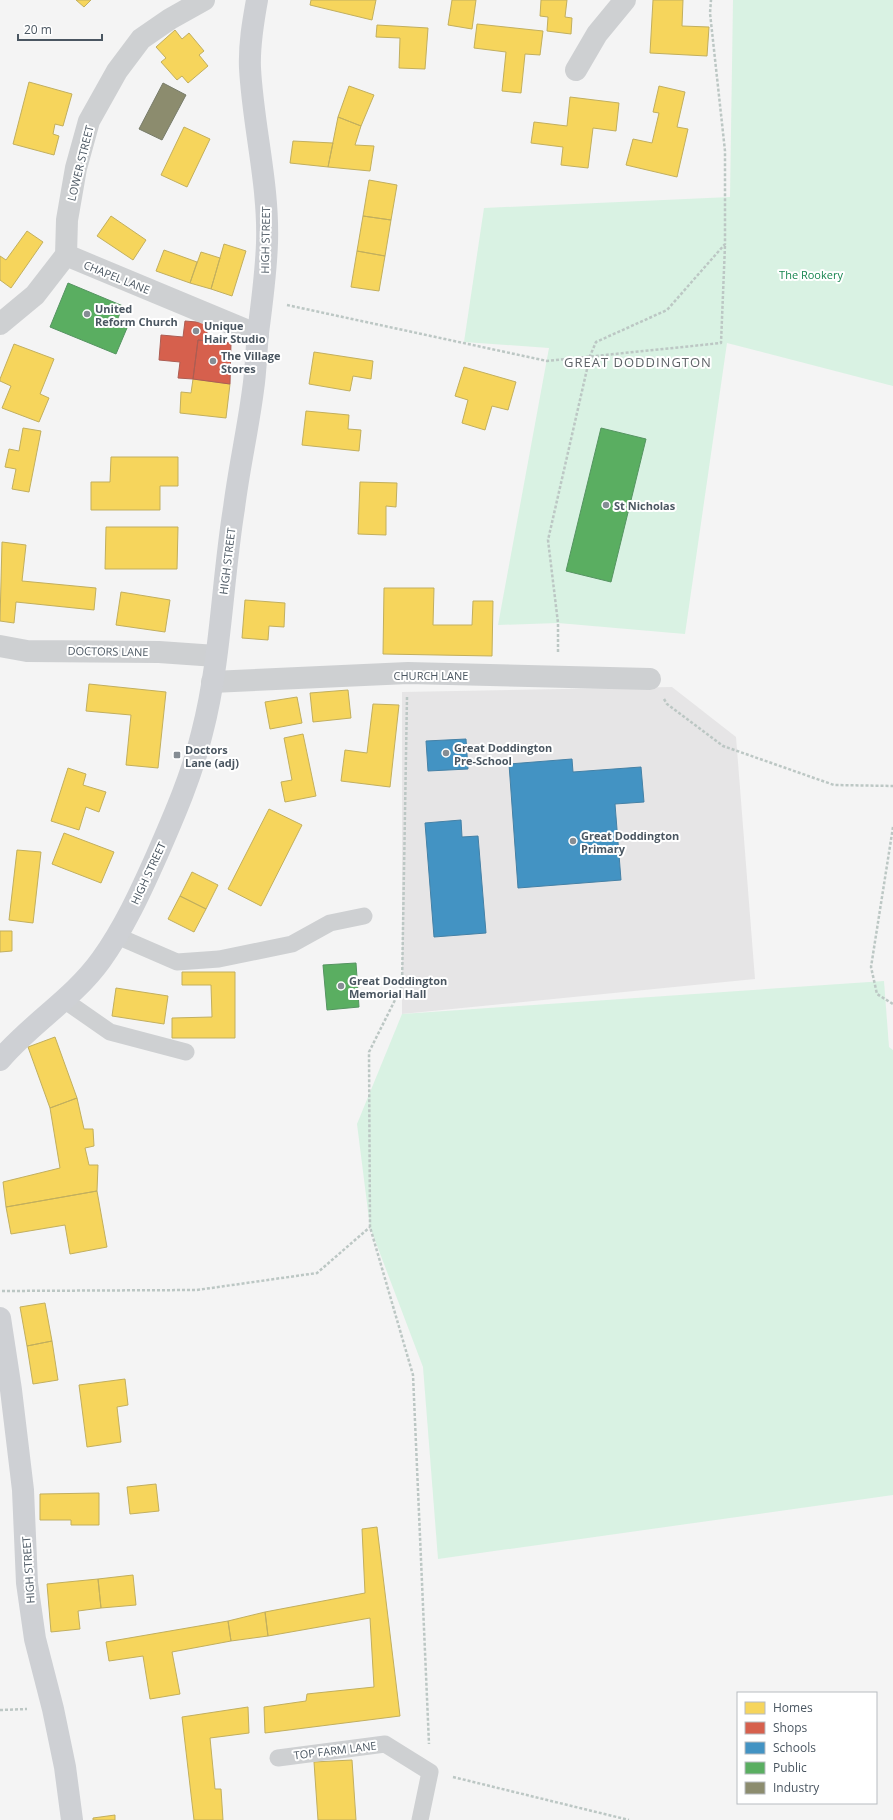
<svg xmlns="http://www.w3.org/2000/svg" width="893" height="1820" font-family="'Open Sans',sans-serif">
  <rect width="100%" height="100%" fill="#f4f4f4"/>
  <path fill="#e6e5e6" d="M672 687 736 737 755 979 402 1014V692Z"/>
  <path fill="#d9f2e3" d="M733 0H893V386L727 343 685 634 558 623 498 625 549 348 464 342 484 208 730 197Z
    M884 981 889 1047 893 1050V1495L438 1559 423 1367 370 1227 357 1124 402 1014Z"/>
  <path fill="#f6d55c" stroke="#c2af5e" d="M76 0H91L84 7Z
    M311 0H376L372 20 310 5Z
    M452 0H476L472 29 448 25Z
    M541 0H567L565 17 572 18 571 34 547 31 548 17 540 16Z
    M653 0H683L682 26 709 27 707 56 650 53Z
    M477 24 543 31 540 55 525 54 521 93 502 91 506 52 474 48Z
    M377 25 428 28 425 69 399 68 400 38 376 37Z
    M175 30 182 39 189 33 204 51 199 55 208 66 188 83 182 76 177 80 161 62 166 58 156 47Z
    M29 82 72 94 63 126 55 124 53 134 59 136 54 155 13 144Z
    M349 86 374 95 361 126 338 117Z
    M659 86 685 92 677 127 688 129 677 177 626 165 633 139 652 143 659 113 653 112Z
    M570 97 619 103 616 131 593 128 588 168 561 165 563 147 531 143 534 122 567 126Z
    M338 117 361 126 355 145 374 146 370 171 328 167Z
    M184 127 210 139 187 187 161 175Z
    M293 141 333 143 328 167 290 163Z
    M369 180 397 185 391 220 363 216Z
    M111 216 146 240 133 260 97 236Z
    M363 216 391 220 385 256 357 251Z
    M27 231 43 242 11 288 0 280V256L6 260Z
    M224 244 246 251 232 296 211 289Z
    M164 250 197 262 190 283 156 271Z
    M357 251 385 256 379 291 351 287Z
    M201 252 220 258 211 289 190 283Z
    M14 344 54 359 40 394 49 398 39 422 2 408 11 386 0 381V379Z
    M314 352 373 361 371 379 353 376 350 391 309 384Z
    M464 367 516 382 508 410 492 406 485 430 462 423 468 400 455 396Z
    M193 379 230 384 226 418 180 413 181 392 191 393Z
    M306 411 349 415 348 429 361 430 359 451 302 445Z
    M23 428 41 431 29 492 12 489 16 469 5 467 9 449 19 451Z
    M111 457H178V486H160V510H91V482H110Z
    M360 482 397 483 396 507 386 506V535L358 534Z
    M106 527H178L177 569H105Z
    M2 542 26 545 22 581 96 588 94 610 16 602 14 623 0 621Z
    M384 588H434L433 625H472L473 601H493L492 656 383 654Z
    M121 592 170 600 165 632 116 625Z
    M245 600 285 603 284 627 269 626 268 640 242 638Z
    M89 684 166 692 158 768 126 765 131 715 86 711Z
    M348 690 351 718 313 722 310 693Z
    M297 697 302 723 270 729 265 702Z
    M373 704 399 705 390 787 341 781 345 750 367 753Z
    M303 734 316 796 285 802 281 782 292 780 284 738Z
    M68 768 86 774 83 785 106 792 99 812 86 807 79 830 51 821Z
    M269 809 302 825 261 906 228 889Z
    M64 833 114 852 101 883 52 864Z
    M17 850 41 852 33 923 9 920Z
    M192 872 218 885 206 909 180 896Z
    M180 896 206 909 194 932 168 919Z
    M0 931H12V951L0 952Z
    M182 972H235V1038H172V1018L212 1017 211 985H182Z
    M116 988 168 996 164 1024 112 1016Z
    M55 1037 77 1098 50 1108 28 1047Z
    M77 1098 84 1129H93L94 1146 85 1148 89 1165H98L97 1191 6 1207 3 1182 60 1168 50 1108Z
    M97 1191 107 1247 70 1254 65 1225 11 1234 6 1207Z
    M45 1303 52 1341 27 1346 20 1307Z
    M52 1341 58 1380 33 1384 27 1346Z
    M125 1379 128 1405 117 1407 121 1442 87 1447 79 1385Z
    M156 1484 159 1511 130 1514 127 1487Z
    M99 1493V1525H71V1520H40V1494Z
    M377 1527 400 1716 265 1733 264 1707 306 1701 307 1694 374 1687 370 1618 268 1636 265 1612 365 1593 362 1529Z
    M133 1575 136 1605 101 1608 98 1579Z
    M98 1579 101 1608 78 1611 80 1629 51 1632 47 1584Z
    M265 1612 268 1636 231 1641 228 1621Z
    M228 1621 231 1641 172 1652 180 1694 150 1699 143 1656 109 1661 106 1642Z
    M248 1707 249 1733 210 1738 215 1789H221L223 1820H194L182 1717Z
    M352 1760 356 1820H318L314 1762Z
    M115 1815V1820H93V1818Z"/>
  <path fill="#d6604d" stroke="#ac5d53" d="M185 321 208 323 206 341 198 340 193 379 178 378 180 362 159 360 161 335 183 337Z
    M198 340 231 343 230 384 193 379Z"/>
  <path fill="#4393c3" stroke="#4581a6" d="M466 739 468 769 428 771 426 741Z
    M572 759 573 772 641 767 644 802 615 804 621 880 518 888 509 764Z
    M461 820 462 837 478 836 486 933 434 937 425 823Z"/>
  <path fill="#5aae61" stroke="#559461" d="M68 283 123 306 116 323 127 328 116 354 50 327Z
    M601 428 646 439 611 582 566 571Z
    M356 963 359 1007 327 1010 323 965Z"/>
  <path fill="#8c8c6e" stroke="#787c6a" d="M163 83 186 95 162 140 139 129Z"/>
  <g fill="none" stroke-linecap="round" stroke-linejoin="round">
    <path stroke="#bcc7c4" stroke-width="2.5" stroke-dasharray="3 2" stroke-linecap="butt" d="M287 305 547 361 721 343 725 245
      M558 652V623L548 540 590 356 596 342 667 310 725 244V151L710 13 711 0
      M407 697 402 986 369 1052 370 1227 413 1375 429 1744
      M664 699 667 704 723 746 834 785 893 786
      M893 827 871 967 877 994 893 1004
      M2 1291 197 1290 317 1273 370 1227
      M0 1710 27 1709
      M453 1777 629 1820"/>
    <path stroke="#ced0d2" stroke-width="17" d="M117 936 177 962 219 959 292 944 330 923 364 916
      M64 1000 110 1032 186 1052
      M278 1758 385 1744 430 1772 420 1820"/>
    <path stroke="#ced0d2" stroke-width="22" d="M576 70 597 34 625 0
      M66 255 258 335
      M0 324 35 295 66 255 67 220 76 168 89 121 117 71 141 39 170 19 204 0
      M0 646 27 651 159 652 216 656
      M212 682 408 673 650 679"/>
    <path stroke="#ced0d4" stroke-width="22" d="M0 1060C30 1024 73 999 101 960 124 928 141 891 157 855 174 816 192 775 202 733 221 660 222 582 234 508 239 468 248 429 253 390 256 371 256 352 258 333 262 303 266 273 267 243 269 184 253 126 250 68 249 45 253 22 257 0
      M0 1318 11 1390 23 1490 27 1583 35 1639 53 1709 65 1767 72 1820"/>
  </g>
  <g fill="#868d94" stroke="#fff" stroke-width="1.5">
    <circle cx="87" cy="314" r="4"/>
    <circle cx="196" cy="331" r="4"/>
    <circle cx="213" cy="361" r="4"/>
    <circle cx="606" cy="505" r="4"/>
    <circle cx="446" cy="753" r="4"/>
    <rect x="173" y="751" width="8" height="8" rx="2"/>
    <circle cx="573" cy="841" r="4"/>
    <circle cx="341" cy="986" r="4"/>
  </g>
  <g text-anchor="middle" dominant-baseline="central" stroke-width="4" stroke-linejoin="round" paint-order="stroke">
    <g font-size="11" fill="#4a5661" stroke="#fff">
      <text transform="translate(80 163) rotate(-76)">LOWER STREET</text>
      <text transform="translate(265 240) rotate(-89)">HIGH STREET</text>
      <text transform="translate(117 277) rotate(22)">CHAPEL LANE</text>
      <text transform="translate(227 561) rotate(-83)">HIGH STREET</text>
      <text transform="translate(108 651) rotate(1)">DOCTORS LANE</text>
      <text x="431" y="675">CHURCH LANE</text>
      <text transform="translate(148 873) rotate(-65)">HIGH STREET</text>
      <text transform="translate(28 1570) rotate(-94)">HIGH STREET</text>
      <text transform="translate(335 1750) rotate(-7)">TOP FARM LANE</text>
    </g>
    <g font-size="11" fill="#17864f" stroke="#fff">
      <text x="811" y="274">The Rookery</text>
    </g>
    <g font-size="11" font-weight="bold" fill="#4a5661" stroke="#fff" text-anchor="start">
      <text x="95" y="308">United<tspan x="95" dy="13">Reform Church</tspan></text>
      <text x="204" y="325">Unique<tspan x="204" dy="13">Hair Studio</tspan></text>
      <text x="221" y="355">The Village<tspan x="221" dy="13">Stores</tspan></text>
      <text x="614" y="505">St Nicholas</text>
      <text x="454" y="747">Great Doddington<tspan x="454" dy="13">Pre-School</tspan></text>
      <text x="185" y="749">Doctors<tspan x="185" dy="13">Lane (adj)</tspan></text>
      <text x="581" y="835">Great Doddington<tspan x="581" dy="13">Primary</tspan></text>
      <text x="349" y="980">Great Doddington<tspan x="349" dy="13">Memorial Hall</tspan></text>
    </g>
    <g font-size="13" letter-spacing="1" fill="#5f6368" stroke="#fff">
      <text x="638" y="362">GREAT DODDINGTON</text>
    </g>
  </g>
  <rect x="737" y="1692" width="140" height="112" fill="#ffffff" stroke="#b7bbc0"/>
  <rect x="745" y="1702" width="20" height="12" fill="#f6d55c" stroke="#b7bbc0"/>
  <text x="773" y="1712" font-size="12" fill="#4a5661">Homes</text>
  <rect x="745" y="1722" width="20" height="12" fill="#d6604d" stroke="#b7bbc0"/>
  <text x="773" y="1732" font-size="12" fill="#4a5661">Shops</text>
  <rect x="745" y="1742" width="20" height="12" fill="#4393c3" stroke="#b7bbc0"/>
  <text x="773" y="1752" font-size="12" fill="#4a5661">Schools</text>
  <rect x="745" y="1762" width="20" height="12" fill="#5aae61" stroke="#b7bbc0"/>
  <text x="773" y="1772" font-size="12" fill="#4a5661">Public</text>
  <rect x="745" y="1782" width="20" height="12" fill="#8c8c6e" stroke="#b7bbc0"/>
  <text x="773" y="1792" font-size="12" fill="#4a5661">Industry</text>
  <path d="M18 34v6h84v-6" fill="none" stroke="#4a5661" stroke-width="2"/>
  <text x="24" y="34" font-size="12" fill="#4a5661" stroke="#ffffff" stroke-width="3" paint-order="stroke">20 m</text>
</svg>
